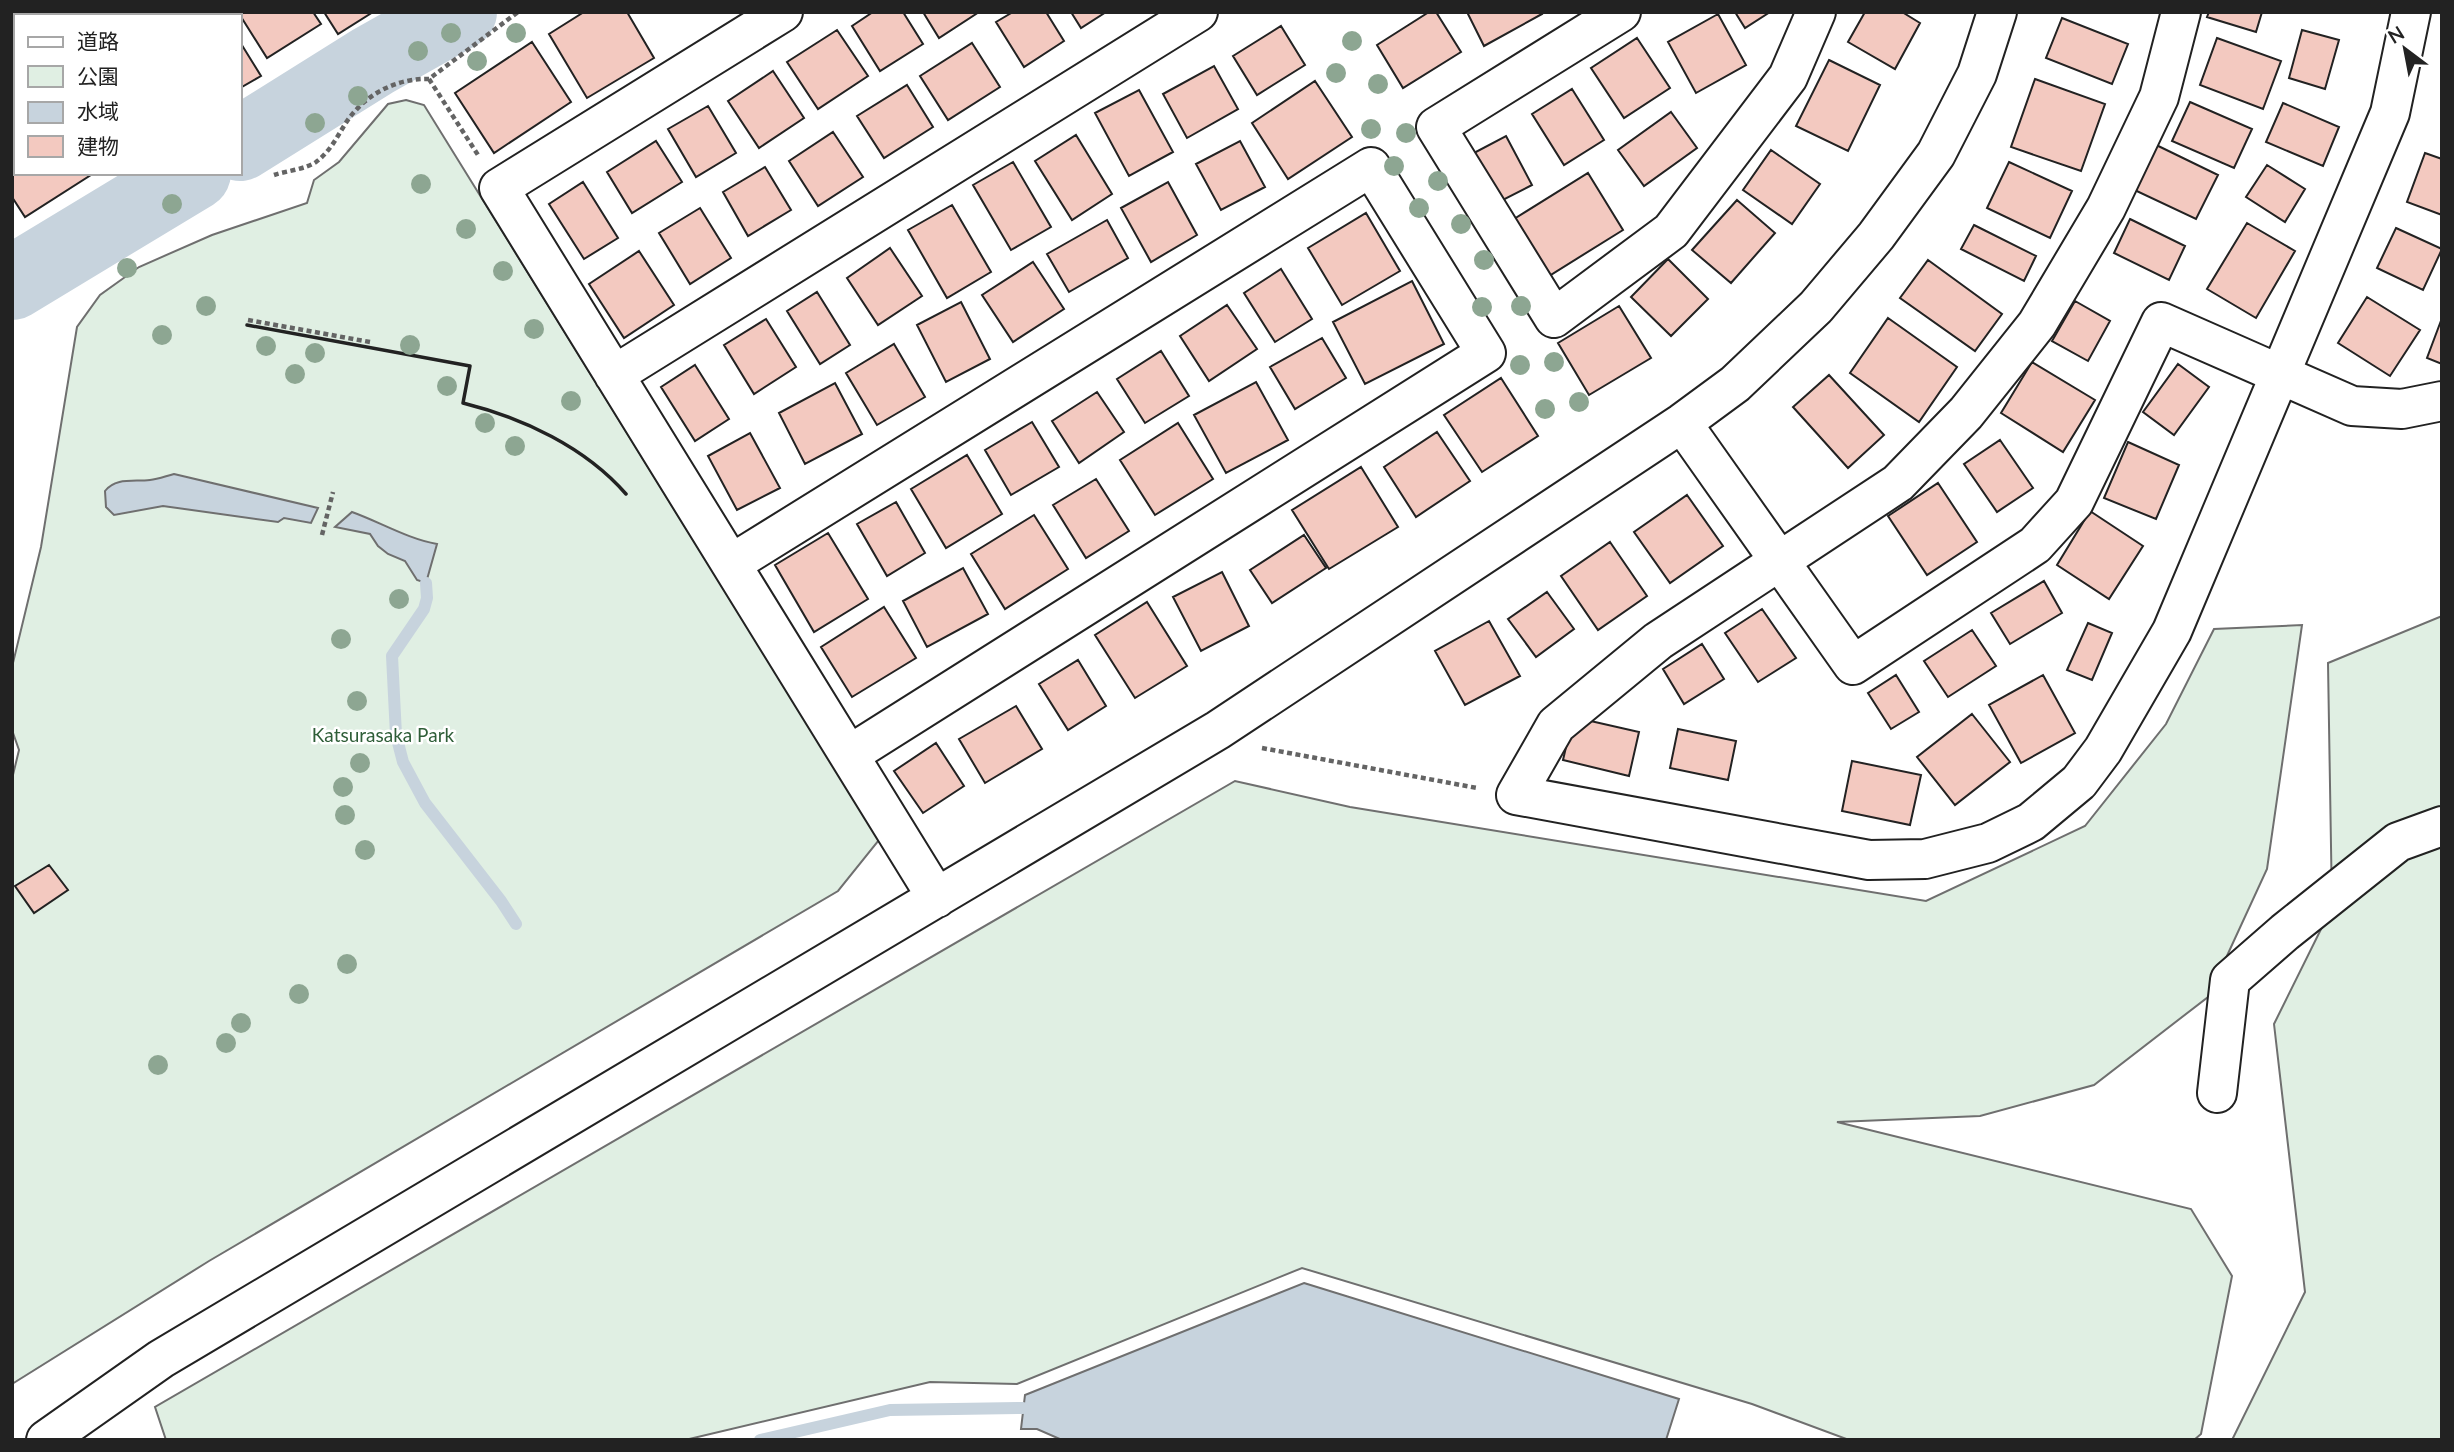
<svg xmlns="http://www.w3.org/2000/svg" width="2454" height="1452" font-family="Lato,'Noto Sans JP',sans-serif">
  <rect width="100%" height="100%" fill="#fff"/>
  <path fill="#e0efe3" stroke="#6f6f6f" stroke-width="2" d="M406 100 424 105 879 840 838 891 209 1261 12 1384V779L19 750 12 730V667L41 547 77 327 100 295 139 267 212 235 307 203 314 180 339 162 388 104Z
    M2442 616V1440H2232L2305 1292 2274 1024 2332 907 2328 663Z
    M2302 625 2267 869 2208 997 2094 1085 1980 1116 1837 1122 2191 1209 2232 1276 2201 1434 2194 1440H1849L1752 1404 1302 1268 1017 1384 930 1382 685 1440H166L155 1407 1235 781 1350 807 1926 901 2085 826 2166 724 2214 629Z"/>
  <path fill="#c7d3dd" stroke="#6f6f6f" stroke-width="2" d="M174 474 318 508 311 523 284 518 278 522 163 506 114 515 106 507 105 491C116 477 134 482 150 480 158 479 166 476 174 474Z
    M352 512C380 522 408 539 437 544L426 583 417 580 405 561 388 554 378 546 370 534 335 527Z
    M1304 1283 1679 1399 1666 1440H1062L1037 1429H1021L1025 1395Z"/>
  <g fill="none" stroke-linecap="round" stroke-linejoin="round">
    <path stroke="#c7d3dd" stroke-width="12" d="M426 583 427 598 424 609 392 656 396 735 403 762 425 803 501 901 516 924
      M760 1440 890 1410 1023 1408"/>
    <path stroke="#c7d3dd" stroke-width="74" d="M240 144 373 61 460 12
      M12 283 194 173"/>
  </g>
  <path fill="#f3c9c0" stroke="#222" stroke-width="2" d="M238 12H313L321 24 267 58Z
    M324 12H373L338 34Z
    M584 12H627L654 58 587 98 549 34Z
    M873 12H903L923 44 880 71 852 26Z
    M923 12H979L939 38Z
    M1013 12H1046L1064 41 1024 67 996 22Z
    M1071 12H1106L1081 28Z
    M1429 12H1436L1461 52 1403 88 1377 45Z
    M1467 12H1541L1542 14 1484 46Z
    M1735 12H1770L1745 28Z
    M1865 12H1902L1920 23 1895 69 1848 42Z
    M2209 12H2262L2256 32 2207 17Z
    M1718 14 1746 65 1696 93 1668 42Z
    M2062 18 2128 44 2112 84 2046 58Z
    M1281 26 1305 65 1257 95 1233 56Z
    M837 30 868 76 818 109 787 62Z
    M2302 30 2339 40 2325 89 2289 78Z
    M1637 38 1670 88 1624 118 1591 68Z
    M2217 38 2281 61 2263 109 2200 85Z
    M240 42 261 76 240 88Z
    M532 42 571 102 494 153 455 93Z
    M972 43 1000 87 948 120 920 76Z
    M1829 60 1880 85 1848 151 1796 126Z
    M1214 66 1238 109 1187 138 1163 94Z
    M773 71 804 118 759 148 728 101Z
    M2035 79 2105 104 2081 171 2011 147Z
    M1315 81 1352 137 1288 179 1252 123Z
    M907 85 933 127 884 158 857 116Z
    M1572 89 1604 140 1564 165 1532 114Z
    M1139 90 1173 152 1129 176 1095 113Z
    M2190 102 2252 129 2234 168 2172 141Z
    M2283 103 2339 127 2323 166 2266 142Z
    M708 106 736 153 696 177 668 129Z
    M1671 112 1697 148 1644 186 1618 150Z
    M833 132 863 177 818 206 789 161Z
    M1076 135 1112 194 1072 220 1035 161Z
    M1506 136 1532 185 1497 203 1472 154Z
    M16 141V173H94L25 217 12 197V143Z
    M656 141 682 182 632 213 607 172Z
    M1240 141 1265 187 1221 210 1196 164Z
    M2148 141 2218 175 2196 219 2126 186Z
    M1771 150 1820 184 1792 224 1743 190Z
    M2425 153 2442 159V215L2407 202Z
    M1013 162 1051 227 1011 250 973 185Z
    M2009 162 2072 191 2050 238 1987 208Z
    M2267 165 2305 189 2285 222 2246 197Z
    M765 167 791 210 748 236 723 192Z
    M1588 173 1623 230 1549 276 1514 219Z
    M583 182 618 238 584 259 549 204Z
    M1168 182 1197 235 1151 262 1121 208Z
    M1737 200 1775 233 1731 283 1692 250Z
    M952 205 991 272 947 298 908 230Z
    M700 208 731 258 690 284 659 233Z
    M1366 213 1400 271 1342 305 1308 248Z
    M2130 219 2185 246 2169 280 2114 253Z
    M1107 220 1128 258 1069 292 1047 254Z
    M2247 223 2295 251 2256 318 2207 289Z
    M1974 225 2036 256 2024 281 1961 249Z
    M2396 228 2442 249 2423 290 2377 268Z
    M890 248 922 296 878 325 847 278Z
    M639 251 674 305 624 338 589 284Z
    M1668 259 1708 299 1671 336 1631 297Z
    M1928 260 2002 314 1975 351 1900 298Z
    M1033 262 1064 309 1013 342 982 295Z
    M1281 269 1312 319 1275 342 1244 293Z
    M1412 281 1444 344 1365 384 1333 322Z
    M817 292 850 345 820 364 787 311Z
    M2367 297 2420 330 2390 376 2338 343Z
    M2075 301 2110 321 2088 361 2052 341Z
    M961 302 990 359 946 382 917 325Z
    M1227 305 1257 349 1209 381 1180 336Z
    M1619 306 1651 358 1589 395 1558 343Z
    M1888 318 1957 367 1919 422 1850 373Z
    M2442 318V364L2427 358Z
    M766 319 796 367 754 394 724 345Z
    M1322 338 1346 378 1295 409 1270 367Z
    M894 344 925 397 877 425 846 373Z
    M1161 351 1189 396 1145 423 1117 379Z
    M2032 362 2095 400 2063 452 2001 413Z
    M2178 364 2209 387 2174 435 2143 412Z
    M695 365 729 419 695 441 661 387Z
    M1829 375 1884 435 1848 468 1793 407Z
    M1501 378 1538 436 1482 472 1444 415Z
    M1256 382 1288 440 1226 473 1194 415Z
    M835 383 862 434 805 464 779 413Z
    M1097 392 1124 432 1079 463 1052 421Z
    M1032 422 1059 467 1011 495 985 450Z
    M1178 423 1213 479 1155 515 1120 460Z
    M1437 432 1470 481 1416 517 1384 467Z
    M750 433 780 488 737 510 708 456Z
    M2000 440 2033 488 1997 512 1964 464Z
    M2128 442 2179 465 2156 519 2104 498Z
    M967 455 1002 514 946 548 911 489Z
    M1361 467 1398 527 1329 569 1292 510Z
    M1096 479 1129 531 1086 558 1053 505Z
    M1938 483 1977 542 1927 575 1888 516Z
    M1687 495 1723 546 1670 583 1634 532Z
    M896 502 925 553 887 576 857 524Z
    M2090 511 2143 546 2109 599 2057 565Z
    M1034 515 1068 569 1005 609 971 554Z
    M828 533 868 599 814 632 775 565Z
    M1304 535 1326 568 1272 603 1250 570Z
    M1610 542 1647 596 1598 630 1561 576Z
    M963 568 988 614 927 647 903 601Z
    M1222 572 1249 626 1201 651 1173 597Z
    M2044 581 2062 613 2010 644 1991 613Z
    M1547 592 1574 629 1536 657 1508 619Z
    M1147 602 1187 666 1135 698 1095 635Z
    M884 607 916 658 852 697 821 647Z
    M1762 609 1796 658 1758 682 1725 633Z
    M1489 621 1520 676 1465 705 1435 651Z
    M2088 623 2112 633 2092 680 2067 670Z
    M1972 630 1996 666 1948 697 1924 661Z
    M1702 644 1724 679 1684 704 1663 669Z
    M1078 660 1106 706 1068 730 1039 684Z
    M1896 675 1919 712 1891 729 1868 693Z
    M2043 675 2075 733 2021 763 1989 705Z
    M1016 706 1042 749 985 783 959 739Z
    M1972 714 2010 762 1955 805 1917 757Z
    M1573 717 1639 732 1629 776 1563 760Z
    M1678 729 1736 741 1728 780 1670 768Z
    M936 743 964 786 923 813 894 771Z
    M1852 761 1921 775 1910 825 1842 811Z
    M49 865 68 890 34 913 15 886Z"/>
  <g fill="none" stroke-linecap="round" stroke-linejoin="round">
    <g stroke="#222" stroke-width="42">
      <path id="minor" d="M783 12 499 188 937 898
        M1621 12 1436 127 1554 318 1671 231 1788 77 1816 12
        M2181 12 2159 97 2106 208 2037 324 1966 413 1898 483 1658 641 1556 725 1516 795 1869 860 1925 859 1988 843 2031 822 2079 782 2103 750 2172 631 2390 113 2411 12
        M168 16 174 12
        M12 86 16 85
        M614 375 1198 12
        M1682 423 1853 665 2035 545 2074 502 2161 322 2352 406 2402 409 2442 401
        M731 564 1371 167 1486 353 849 755
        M2217 1093 2230 980 2285 932 2398 842 2442 826
        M46 1440 161 1359 1218 730 1682 423 1735 384 1816 307 1876 236 1936 154 1977 74 1997 12"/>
    </g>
    <path stroke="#646464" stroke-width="4.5" stroke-dasharray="5 3.5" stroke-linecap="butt" d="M429 79 478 155
      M274 175C286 171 306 169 316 162 336 147 341 125 356 110 374 90 402 78 429 79L518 12
      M248 320 370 342
      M322 535 333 492
      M1262 748 1477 788"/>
    <use href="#minor" stroke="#fff" stroke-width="38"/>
    <path stroke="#222" stroke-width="3.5" d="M247 325 470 366 463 403C523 418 585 447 626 494"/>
  </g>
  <g fill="#8da692">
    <circle cx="451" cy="33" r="10"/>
    <circle cx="516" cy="33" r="10"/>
    <circle cx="1352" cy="41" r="10"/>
    <circle cx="418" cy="51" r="10"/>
    <circle cx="477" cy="61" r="10"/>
    <circle cx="1336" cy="73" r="10"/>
    <circle cx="1378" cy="84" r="10"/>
    <circle cx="358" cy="96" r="10"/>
    <circle cx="315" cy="123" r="10"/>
    <circle cx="1371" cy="129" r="10"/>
    <circle cx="1406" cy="133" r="10"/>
    <circle cx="1394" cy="166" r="10"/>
    <circle cx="1438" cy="181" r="10"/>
    <circle cx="421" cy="184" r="10"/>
    <circle cx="172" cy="204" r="10"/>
    <circle cx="1419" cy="208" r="10"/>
    <circle cx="1461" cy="224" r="10"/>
    <circle cx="466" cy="229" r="10"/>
    <circle cx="1484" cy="260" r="10"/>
    <circle cx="127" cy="268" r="10"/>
    <circle cx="503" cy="271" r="10"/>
    <circle cx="206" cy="306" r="10"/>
    <circle cx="1521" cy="306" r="10"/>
    <circle cx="1482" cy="307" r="10"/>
    <circle cx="534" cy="329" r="10"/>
    <circle cx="162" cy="335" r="10"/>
    <circle cx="410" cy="345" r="10"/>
    <circle cx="266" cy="346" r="10"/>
    <circle cx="315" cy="353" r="10"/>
    <circle cx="1554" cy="362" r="10"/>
    <circle cx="1520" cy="365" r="10"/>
    <circle cx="295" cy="374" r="10"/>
    <circle cx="447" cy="386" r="10"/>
    <circle cx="571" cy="401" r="10"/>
    <circle cx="1579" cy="402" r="10"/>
    <circle cx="1545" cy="409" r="10"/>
    <circle cx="485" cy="423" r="10"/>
    <circle cx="515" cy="446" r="10"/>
    <circle cx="399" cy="599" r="10"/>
    <circle cx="341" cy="639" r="10"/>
    <circle cx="357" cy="701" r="10"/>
    <circle cx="360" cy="763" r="10"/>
    <circle cx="343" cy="787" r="10"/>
    <circle cx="345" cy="815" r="10"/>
    <circle cx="365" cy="850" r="10"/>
    <circle cx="347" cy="964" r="10"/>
    <circle cx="299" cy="994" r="10"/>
    <circle cx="241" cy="1023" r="10"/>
    <circle cx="226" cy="1043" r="10"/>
    <circle cx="158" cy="1065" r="10"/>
  </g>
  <g text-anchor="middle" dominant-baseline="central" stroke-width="5" stroke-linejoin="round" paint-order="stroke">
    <g font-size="19" fill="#2f5e38" stroke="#fff">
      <text x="383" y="734">Katsurasaka Park</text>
    </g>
  </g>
  <rect width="2454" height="1452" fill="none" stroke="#222222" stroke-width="28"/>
  <rect x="14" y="14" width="228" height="161" fill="#ffffff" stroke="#a7a7a7" stroke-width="2"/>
  <rect x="28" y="37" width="35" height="10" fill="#ffffff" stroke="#a7a7a7" stroke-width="2"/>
  <text x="77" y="49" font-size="21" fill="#222222">道路</text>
  <rect x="28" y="66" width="35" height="21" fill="#e0efe3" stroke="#a7a7a7" stroke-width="2"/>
  <text x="77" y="84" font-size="21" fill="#222222">公園</text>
  <rect x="28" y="102" width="35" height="21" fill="#c7d3dd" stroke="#a7a7a7" stroke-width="2"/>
  <text x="77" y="119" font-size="21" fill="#222222">水域</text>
  <rect x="28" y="136" width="35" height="21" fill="#f3c9c0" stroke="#a7a7a7" stroke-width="2"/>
  <text x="77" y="154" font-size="21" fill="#222222">建物</text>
  <g transform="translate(2405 49) rotate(328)" stroke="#ffffff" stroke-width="5" paint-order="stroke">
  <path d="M0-5L12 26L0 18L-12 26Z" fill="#222222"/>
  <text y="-10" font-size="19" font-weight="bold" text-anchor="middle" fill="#222222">N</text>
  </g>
</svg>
